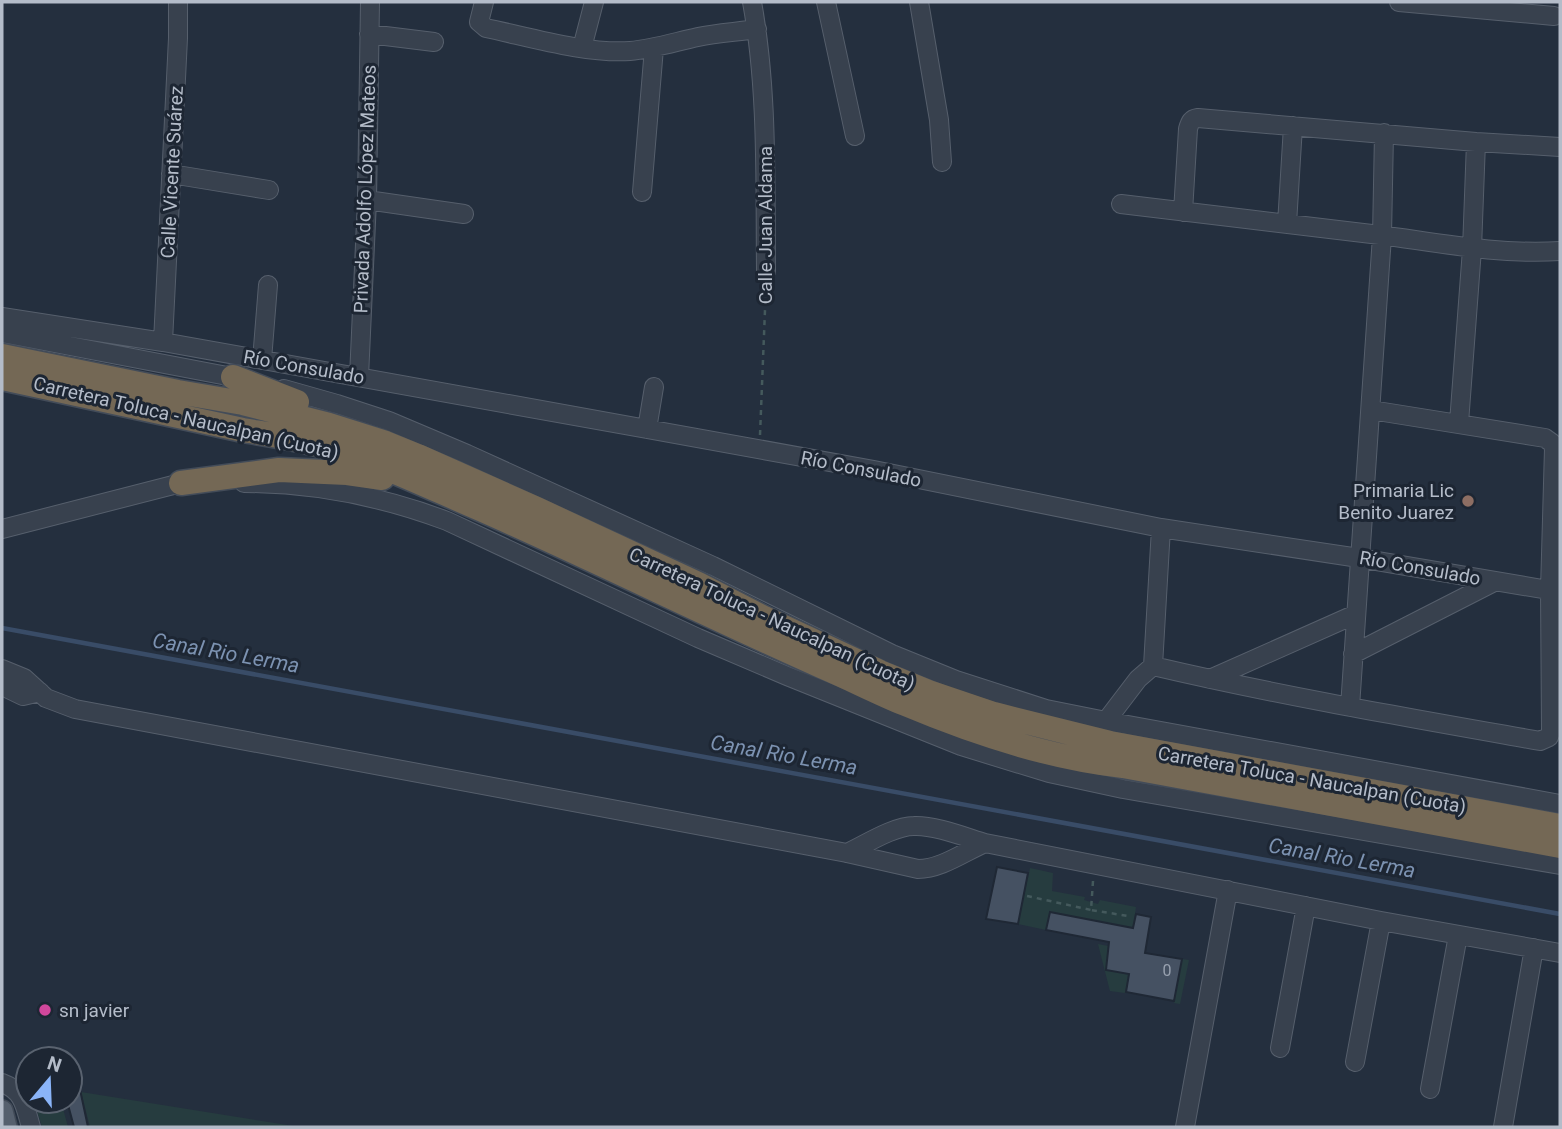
<svg xmlns="http://www.w3.org/2000/svg" width="1562" height="1129" font-family="Roboto,sans-serif">
  <rect width="100%" height="100%" fill="#242f3e"/>
  <path fill="#263c3f" d="M1030 868 1053 873 1052 891 1085 897 1084 900 1098 904 1100 900 1136 907 1133 928 1051 912 1046 930 1018 924Z
    M1098 944 1108 946 1106 969 1129 974 1125 993 1110 991Z
    M1182 959 1189 960 1180 1004 1174 1003V1001Z
    M81 1092 300 1127H90Z
    M34 1101 62 1105 68 1127H42Z"/>
  <g fill="none" stroke-linecap="round" stroke-linejoin="round">
    <path stroke="#394c67" stroke-width="4.5" d="M2 628 1560 914"/>
  </g>
  <path fill="#455162" stroke="#1f2835" stroke-width="2" d="M997 867 1028 873 1018 924 986 919Z
    M1050 912 1133 928 1136 914 1151 917 1145 953 1182 959 1174 1001 1126 992 1129 974 1106 970 1109 942 1046 930Z
    M75 1066 88 1127H74L67 1101H70V1067Z"/>
  <g fill="none" stroke-linecap="round" stroke-linejoin="round">
    <g stroke="#565f6c" stroke-width="20">
      <path id="minor" d="M484 2 479 22 486 28C529 37 586 54 630 51 653 49 675 42 698 37 717 33 737 32 757 29
        M752 2C768 90 765 181 766 271
        M826 2 855 136
        M919 2 939 120 942 162
        M1399 2 1554 16
        M369 34 434 42
        M582 48 594 2
        M171 174 269 190
        M642 192 654 48
        M367 200 464 214
        M1121 204C1207 215 1294 224 1380 235 1440 243 1499 255 1560 251
        M1183 212 1188 129C1190 122 1191 119 1198 118L1476 142 1560 147
        M1287 224 1293 126
        M2 317 163 342 647 429 874 470 1161 528 1359 558 1560 592
        M2 333 243 379
        M163 342 178 38V2
        M262 360 268 285
        M359 377 367 200 370 2
        M284 389 337 404 389 421 467 454 713 566 892 654 956 680 1046 709 1106 721 1560 804
        M1459 423 1472 249 1476 142
        M647 429 654 387
        M244 483C313 483 383 497 447 521L698 638 787 676 961 746 1049 773 1123 789 1560 865
        M2 529 181 483H192
        M1353 654 1496 581
        M1153 666C1281 696 1410 718 1540 741L1549 737 1551 732 1550 590 1554 448 1552 443 1545 438 1371 410
        M2 669 24 678 46 698 75 709 847 853 918 869C941 869 964 852 985 843
        M1210 679 1356 614
        M2 686 23 696 40 692
        M1350 707 1382 236 1384 133
        M1106 721 1138 679 1153 666 1161 528
        M847 853C866 844 894 826 914 826 934 825 965 837 985 843L1381 921 1560 953
        M1280 1048 1306 906
        M1355 1062 1381 921
        M2 1083C24 1091 25 1107 31 1127
        M1430 1089 1458 935
        M1185 1127 1228 890
        M1503 1127 1534 948"/>
    </g>
    <g stroke="#414a57" stroke-width="24">
      <path id="major" d="M2 1111 6 1127"/>
    </g>
    <g stroke="#434c59" stroke-width="27">
      <path id="highway" d="M2 356 178 392 243 403 329 425 386 443 418 456 537 509 700 585 764 618 880 672 929 692 994 714 1110 743 1560 826
        M233 377 297 402
        M2 378 243 430C273 435 303 439 331 448 381 464 429 487 478 508 594 559 708 616 823 667 851 679 878 693 905 704 974 733 1049 758 1123 766L1560 846
        M181 483 279 470 347 473 382 478"/>
    </g>
    <path stroke="#44595c" stroke-width="2.5" stroke-dasharray="5 5" stroke-linecap="butt" d="M760 435 766 285
      M1093 881 1091 910 1128 916
      M1027 896 1091 910"/>
    <use href="#minor" stroke="#38414e" stroke-width="18"/>
    <use href="#major" stroke="#56606e" stroke-width="21"/>
    <use href="#highway" stroke="#746855" stroke-width="24"/>
  </g>
  <circle fill="#8d6e63" stroke="#1d2633" stroke-width="2.5" cx="1468" cy="501" r="7"/>
  <circle fill="#d1479c" stroke="#1d2633" stroke-width="2.5" cx="45" cy="1010" r="7"/>
  <g text-anchor="middle" dominant-baseline="central" stroke-width="6" stroke-linejoin="round" paint-order="stroke">
    <g font-size="16" fill="#98a1af">
      <text x="1167" y="970">0</text>
    </g>
    <g font-size="19" fill="#b4bcc9" stroke="#1d2633">
      <text transform="translate(172 172) rotate(-87)">Calle Vicente Suárez</text>
      <text transform="translate(365 189) rotate(-88)">Privada Adolfo López Mateos</text>
      <text transform="translate(765 225) rotate(-90)">Calle Juan Aldama</text>
      <text transform="translate(304 367) rotate(10)">Río Consulado</text>
      <text transform="translate(186 418) rotate(13)">Carretera Toluca - Naucalpan (Cuota)</text>
      <text transform="translate(861 469) rotate(11)">Río Consulado</text>
      <text transform="translate(1420 568) rotate(10)">Río Consulado</text>
      <text transform="translate(772 619) rotate(25)">Carretera Toluca - Naucalpan (Cuota)</text>
      <text transform="translate(1312 780) rotate(10)">Carretera Toluca - Naucalpan (Cuota)</text>
    </g>
    <g font-size="19" fill="#b4bcc9" stroke="#1d2633" text-anchor="end">
      <text x="1454" y="490">Primaria Lic<tspan x="1454" dy="22">Benito Juarez</tspan></text>
      <text x="59" y="1010" text-anchor="start">sn javier</text>
    </g>
    <g font-size="21" font-style="italic" fill="#7c92b1" stroke="#1d2633">
      <text transform="translate(226 653) rotate(10)">Canal Rio Lerma</text>
      <text transform="translate(784 755) rotate(10)">Canal Rio Lerma</text>
      <text transform="translate(1342 858) rotate(10)">Canal Rio Lerma</text>
    </g>
  </g>
  <rect width="1562" height="1129" fill="none" stroke="#b4bcc9" stroke-width="7"/>
  <g transform="translate(49 1080) rotate(19)"><circle r="33" fill="#1d2633" stroke="#59626f" stroke-width="2"/>
  <path d="M0-5L12 26L0 18L-12 26Z" fill="#8ab4f8"/>
  <text y="-10" font-size="19" font-weight="bold" text-anchor="middle" fill="#b4bcc9">N</text>
  </g>
</svg>
